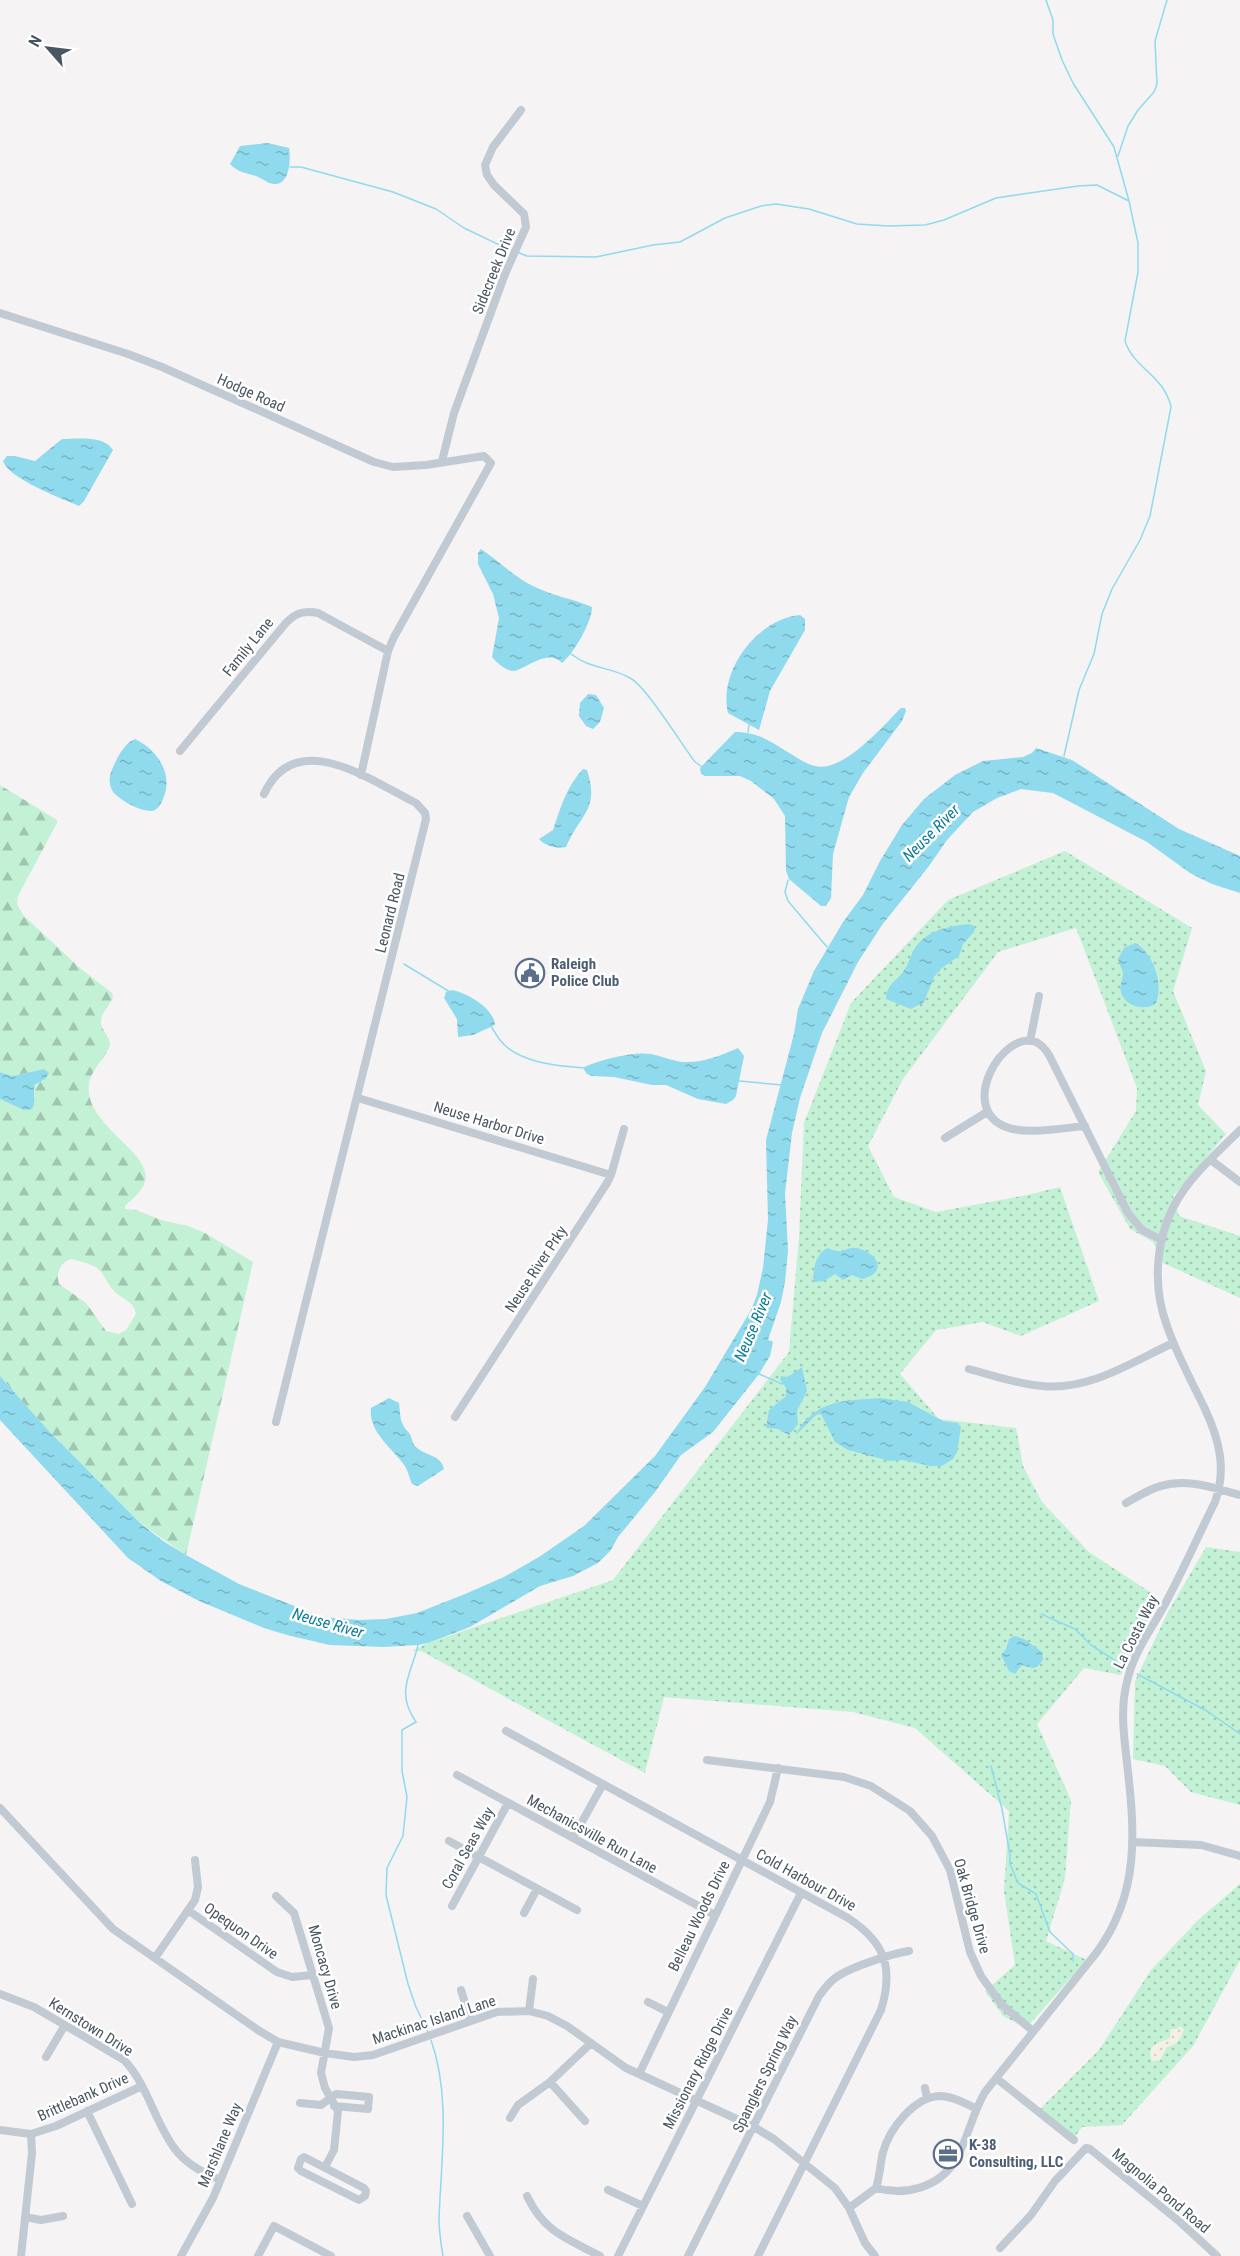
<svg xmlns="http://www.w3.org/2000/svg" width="1240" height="2256" font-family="'Roboto Condensed',sans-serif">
  <defs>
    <pattern id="green-dots" width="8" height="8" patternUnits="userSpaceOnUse" patternTransform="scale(1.5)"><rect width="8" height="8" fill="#c3f1d5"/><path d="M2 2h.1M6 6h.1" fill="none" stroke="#a0c6b0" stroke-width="1.8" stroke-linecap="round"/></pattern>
    <pattern id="forest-firs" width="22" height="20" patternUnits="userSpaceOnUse" patternTransform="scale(1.5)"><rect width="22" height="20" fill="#c3f1d5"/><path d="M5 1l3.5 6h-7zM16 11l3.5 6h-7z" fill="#a0c6b0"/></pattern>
    <pattern id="sand-dots" width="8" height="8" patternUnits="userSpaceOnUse" patternTransform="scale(1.5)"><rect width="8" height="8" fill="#f5f0e5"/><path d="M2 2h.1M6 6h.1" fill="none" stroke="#d4d0c7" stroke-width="1.8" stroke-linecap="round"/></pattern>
    <pattern id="water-ripples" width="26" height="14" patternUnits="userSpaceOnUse" patternTransform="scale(1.5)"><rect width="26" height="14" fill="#90daee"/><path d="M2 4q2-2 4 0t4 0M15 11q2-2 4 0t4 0" fill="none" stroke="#78b4c4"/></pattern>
  </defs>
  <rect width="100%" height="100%" fill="#f5f3f3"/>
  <path fill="url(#green-dots)" d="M1065 851 1192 928 1173 991 1206 1071 1198 1105 1226 1134 1173 1196 1179 1216 1240 1236V1298L1163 1263 1153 1242 1130 1229 1098 1172 1136 1111 1137 1088 1076 928 998 952 903 1079 868 1146 894 1197 936 1212 1027 1195 1060 1187 1099 1301 1021 1336 983 1322 936 1330 900 1374 939 1419 1016 1428 1023 1466 1042 1502 1089 1552 1159 1598 1121 1675 1084 1668 1037 1724 1071 1800 1065 1878 1046 1941 1087 1960 1026 2028 1003 2016 985 1991 1015 1965 1004 1891 1009 1811 915 1728 853 1712 664 1697 645 1773 421 1651H412L428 1643 613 1580 789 1352 799 1237 804 1123 851 1003 948 900Z
    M1206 1547 1240 1552V1805L1191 1792 1165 1766 1133 1759 1135 1681 1168 1612Z
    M1240 1884V1960L1193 2046 1122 2125 1082 2127 1075 2137 1038 2111 1099 2050 1151 1970 1198 1920Z"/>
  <path fill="url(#forest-firs)" fill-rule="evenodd" d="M0 785 57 820V823L18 896 17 904 23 915 81 969 112 993 113 997C110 1007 97 1015 102 1027 105 1034 110 1037 110 1045 105 1059 90 1071 89 1085 84 1125 153 1152 145 1181 143 1191 132 1199 125 1206V1209L136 1210 161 1220 188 1226 205 1233 253 1262 186 1555 140 1523 47 1429 0 1376V1099L8 1102 35 1097C32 1087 37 1083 46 1078L44 1069 12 1076 0 1072ZM70 1259C80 1261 89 1263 97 1268 105 1274 107 1284 114 1291 122 1299 134 1301 136 1314L126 1330 119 1334 106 1331 86 1303 59 1284C56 1272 60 1264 70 1259Z"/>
  <path fill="url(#sand-dots)" d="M1180 2026 1184 2029C1181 2039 1178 2044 1167 2047L1160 2060 1152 2061C1146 2044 1159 2043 1170 2038L1171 2029H1177Z"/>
  <path fill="url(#water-ripples)" d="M268 143 289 148C291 160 290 190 269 183 265 181 261 178 256 176 246 173 237 172 230 164L240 146Z
    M62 439C77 439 104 435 113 450L84 501 79 506C61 498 9 479 3 461L7 456H15L35 461Z
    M481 549C500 562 514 577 535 587 553 596 574 599 592 607 592 622 574 653 562 663 550 649 530 665 515 671 506 671 498 664 492 657L499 618 493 594 478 564V553Z
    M800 615 805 619V630L770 691 759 730 728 713C718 671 757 619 800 615Z
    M588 694 596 695 604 708 600 722 593 729 586 726 579 716 580 703Z
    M901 708H905L906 711 902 721 863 773 849 797 833 854 831 898 826 906H821L789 879 786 871 785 816 774 799 751 781 740 776H705L701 774 700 768 735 732C756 732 769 740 786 751 795 756 805 764 815 766 843 773 883 726 901 708Z
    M135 739C158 750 174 775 163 799 161 803 160 807 155 810 146 815 116 799 112 790 109 784 109 778 111 772 116 760 123 744 135 739Z
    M1036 748 1072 760 1179 829 1240 856V893L1212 884 1190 873 1147 842 1053 793 1021 789 997 798 973 812 947 840 929 866 882 925 858 962 822 1033 800 1098 792 1133 785 1193 788 1251 785 1282 781 1302 768 1340 773 1342 770 1356 759 1374 713 1432 681 1455 655 1492 618 1537 611 1550 598 1563 573 1576 540 1586 470 1627 428 1643 418 1645 384 1647 330 1645 287 1635 264 1628 197 1600 161 1581 128 1558 0 1420V1376L47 1429 140 1523 163 1541 186 1555 239 1584 322 1617 359 1620 386 1619 417 1613 465 1594 504 1577 539 1557 584 1526 655 1456 705 1387 751 1310 757 1295 763 1268 768 1220 766 1140 794 1034 798 1009 814 971 843 922 863 895 880 861 902 825 924 799 955 775 983 761 1023 757 1032 753Z
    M583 769 587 770C600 810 580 814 566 847 557 849 545 846 539 839L553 830C561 807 566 787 583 769Z
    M970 924 975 927 974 932 963 944 959 956 942 968 934 977 924 1002 911 1009 886 999C886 986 896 981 903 972 908 965 910 958 913 951 925 930 949 926 970 924Z
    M1135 943C1153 952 1164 984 1156 1003 1146 1012 1124 1006 1121 992 1119 986 1123 979 1123 973 1122 968 1119 964 1118 959L1124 948Z
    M452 990C467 993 494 1008 495 1025L473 1035 458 1037 457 1019 444 998 446 992Z
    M738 1048 744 1056 736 1096 733 1100 726 1104 698 1099 666 1085H652L614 1077 592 1076 587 1074 583 1068C596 1060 636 1051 651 1054 662 1056 672 1061 683 1062 703 1063 720 1056 738 1048Z
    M44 1069 49 1073 46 1078 35 1085C32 1093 37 1101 32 1109L24 1110 0 1099V1072L12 1076Z
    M827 1248C831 1249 836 1252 841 1251 846 1250 850 1247 855 1248 876 1250 890 1273 862 1279L852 1275 843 1280 835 1274 824 1281 814 1282C812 1270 816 1254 827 1248Z
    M802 1367 807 1391 797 1411 798 1424 789 1435 778 1429 766 1428 769 1410 786 1396V1388L780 1379 781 1376 788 1377Z
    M389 1398 399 1403C401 1419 399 1421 409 1433 412 1437 412 1443 415 1446 424 1456 441 1454 444 1469L418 1486 412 1484C409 1477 408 1469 402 1462 390 1447 368 1430 371 1408Z
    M880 1398 908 1402 943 1421 958 1423 961 1427 957 1452 953 1459 942 1466H931L903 1460 890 1461 848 1450 835 1442 821 1414 816 1415 795 1436C815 1399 843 1401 880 1398Z
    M1015 1636 1024 1639 1042 1652 1043 1660 1037 1667 1032 1668 1022 1665 1015 1674 1009 1671 1001 1655 1006 1649 1009 1639Z"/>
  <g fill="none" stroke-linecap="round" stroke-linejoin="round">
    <path stroke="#90daee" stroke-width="1.5" d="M1046 0 1053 20V34L1062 60 1073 83 1114 147 1129 201 1138 243V272L1125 341C1134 369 1164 375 1171 407L1150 516 1140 540 1112 589 1102 614 1094 654 1079 690 1064 756
      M1118 156 1128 126 1138 110 1154 92 1157 84 1155 41 1167 0
      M290 167H301L393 192 436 209 464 228 512 251
      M517 252 527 256 596 257 653 245 680 242 725 218 761 206 776 204 809 209 857 224 888 226 925 225 944 220 996 198 1078 186 1097 185 1129 201
      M571 654C592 670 609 666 630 678 646 686 682 745 695 762L701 766
      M748 732 749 725
      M788 880 785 892 788 901 827 947
      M404 964 450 992
      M490 1025C494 1030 497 1037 501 1041 518 1063 559 1066 585 1068
      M739 1081 782 1085
      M759 1374 782 1384
      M1041 1614 1075 1629 1091 1645 1128 1669
      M418 1645C411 1675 395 1692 416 1722L402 1730V1771L407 1797 403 1836 387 1868 386 1895 408 1984 416 2007 428 2032
      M1137 1674 1207 1711 1240 1734
      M991 1766 1002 1809 1010 1855V1864L1018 1883 1036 1894 1050 1932 1073 1954V1961
      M431 2040C451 2096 441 2161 439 2219 439 2231 441 2244 443 2256"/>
    <path stroke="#c1cad2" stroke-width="8" d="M0 313 128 354 162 367 374 462 393 467 426 465 484 456 491 463 394 637 388 651 361 775
      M442 461 454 413 505 274 526 227 524 214 494 185 487 175 485 165 493 147 521 110
      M180 751 285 624C295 613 304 610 318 613L388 651
      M264 794C296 725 371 781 416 803L425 813 426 819 276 1422
      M1030 1041 1039 996
      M358 1098 611 1175
      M1085 1126C1063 1128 1027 1135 1006 1127 957 1108 1003 1029 1036 1042 1042 1045 1046 1050 1049 1055L1128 1213 1142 1230 1162 1240
      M945 1138 987 1112
      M1211 1160 1240 1182
      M969 1369C992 1375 1017 1384 1042 1386 1089 1391 1132 1362 1173 1343
      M455 1417 607 1183 611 1175 624 1129
      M1126 1503C1137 1497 1149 1489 1161 1486 1187 1478 1214 1488 1240 1495
      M506 1731 848 1918C885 1942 894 1968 881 2010L758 2256
      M707 1760 844 1777 871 1786 910 1811 932 1836 950 1870 970 1952 981 1976 1002 2005 1033 2031
      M457 1775 715 1915
      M0 1808 113 1929 258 2030 278 2042 325 2053 354 2057 373 2055 497 2012 529 2011 548 2016 567 2026 626 2068 754 2127 774 2139 835 2188 849 2208 865 2243 875 2256
      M573 1838 603 1784
      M449 1841 577 1910
      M1132 1842 1201 1845 1240 1856
      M276 1896 294 1913 329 2028 321 2073 325 2088 338 2111 334 2150 325 2167
      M452 1906 508 1803
      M189 1911 277 1972 292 1977 313 1975
      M524 1913 537 1889
      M155 1958 195 1900 198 1887 195 1860
      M461 1990 470 2020
      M0 1994 34 2007 124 2060C148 2085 154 2121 175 2149 186 2164 203 2173 220 2180
      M648 2002 668 2012
      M529 2011 533 1979
      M46 2057 65 2025
      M639 2074 770 1802 778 1768
      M996 2078 1074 2140
      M550 2082 585 2121
      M925 2088 927 2098
      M300 2103 321 2105 336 2094 369 2097 368 2109 334 2106
      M87 2111 132 2204
      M510 2118 518 2105 550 2082 591 2043
      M0 2130 31 2134 56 2126 142 2086
      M304 2157 364 2188 366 2191 365 2196 359 2200 301 2171 298 2168 301 2159Z
      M876 2188C905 2196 938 2188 955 2161 968 2139 972 2114 985 2092L1097 1952C1140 1893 1135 1832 1127 1763 1124 1737 1120 1708 1127 1682 1133 1653 1151 1630 1165 1604 1183 1571 1198 1536 1215 1502 1227 1469 1219 1439 1205 1409 1192 1382 1177 1355 1167 1326 1151 1283 1156 1232 1181 1194 1197 1170 1220 1150 1240 1130
      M608 2190 643 2206
      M527 2196C544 2232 566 2238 600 2256
      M849 2208 876 2188C880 2176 880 2164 883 2152 890 2128 914 2097 940 2096 952 2096 965 2103 975 2108
      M467 2216 490 2256
      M25 2217 41 2220 63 2216
      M1000 2248 1031 2215 1055 2181 1086 2148 1090 2149 1180 2222 1217 2256
      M21 2256 32 2153 31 2134
      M181 2256 213 2198 278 2042
      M258 2256 274 2226 331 2256
      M618 2256 801 1893
      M688 2256 819 1996C824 1989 830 1981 838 1976 854 1966 891 1954 909 1951"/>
  </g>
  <defs>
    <g id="civic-ring" transform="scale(1.5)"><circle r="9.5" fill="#fff" stroke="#5c6f8a" stroke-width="1.5"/><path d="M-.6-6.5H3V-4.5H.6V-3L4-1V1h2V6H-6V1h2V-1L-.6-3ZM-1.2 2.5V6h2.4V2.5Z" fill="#5c6f8a"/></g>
    <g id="office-ring" transform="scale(1.5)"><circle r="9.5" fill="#fff" stroke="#5c6f8a" stroke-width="1.5"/><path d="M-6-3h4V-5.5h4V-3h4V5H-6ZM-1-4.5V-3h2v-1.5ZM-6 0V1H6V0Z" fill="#5c6f8a"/></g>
  </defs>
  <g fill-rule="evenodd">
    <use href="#civic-ring" x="530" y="973"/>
    <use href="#office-ring" x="948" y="2154"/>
  </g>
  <g text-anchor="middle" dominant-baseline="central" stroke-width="5" stroke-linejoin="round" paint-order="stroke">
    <g font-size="15" fill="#4a5661" stroke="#fff">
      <text transform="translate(494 271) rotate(-68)">Sidecreek Drive</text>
      <text transform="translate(251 393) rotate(24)">Hodge Road</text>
      <text transform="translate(248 647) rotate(-51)">Family Lane</text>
      <text transform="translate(390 913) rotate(-76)">Leonard Road</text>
      <text transform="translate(489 1123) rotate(17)">Neuse Harbor Drive</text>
      <text transform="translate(536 1269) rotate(-57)">Neuse River Prky</text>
      <text transform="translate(1136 1632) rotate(-63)">La Costa Way</text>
      <text transform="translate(592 1834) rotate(29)">Mechanicsville Run Lane</text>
      <text transform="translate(468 1848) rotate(-61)">Coral Seas Way</text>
      <text transform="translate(806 1880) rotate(29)">Cold Harbour Drive</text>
      <text transform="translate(972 1906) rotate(74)">Oak Bridge Drive</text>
      <text transform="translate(699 1916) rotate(-64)">Belleau Woods Drive</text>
      <text transform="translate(241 1931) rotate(35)">Opequon Drive</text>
      <text transform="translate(325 1967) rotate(74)">Moncacy Drive</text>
      <text transform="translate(434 2020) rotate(-18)">Mackinac Island Lane</text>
      <text transform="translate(91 2027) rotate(32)">Kernstown Drive</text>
      <text transform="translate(698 2068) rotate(-63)">Missionary Ridge Drive</text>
      <text transform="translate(765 2074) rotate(-64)">Spanglers Spring Way</text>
      <text transform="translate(83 2097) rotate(-24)">Brittlebank Drive</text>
      <text transform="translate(220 2145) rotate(-67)">Marshlane Way</text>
      <text transform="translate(1161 2191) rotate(40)">Magnolia Pond Road</text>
    </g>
    <g font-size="15" font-weight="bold" fill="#4e5e75" stroke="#fff" text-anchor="start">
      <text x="551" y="964">Raleigh<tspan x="551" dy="17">Police Club</tspan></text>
      <text x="969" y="2145">K-38<tspan x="969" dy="17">Consulting, LLC</tspan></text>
    </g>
    <g font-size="16" font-style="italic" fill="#0c7c9b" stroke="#fff">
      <text transform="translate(931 833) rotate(-45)">Neuse River</text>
      <text transform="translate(753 1327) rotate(-67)">Neuse River</text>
      <text transform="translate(328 1623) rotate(16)">Neuse River</text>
    </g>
  </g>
  <g transform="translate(48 48) rotate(298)" stroke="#ffffff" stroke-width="4.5" paint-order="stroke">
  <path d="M0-4.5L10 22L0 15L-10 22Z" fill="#4a5661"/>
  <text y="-9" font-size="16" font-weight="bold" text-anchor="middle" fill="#4a5661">N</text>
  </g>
</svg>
